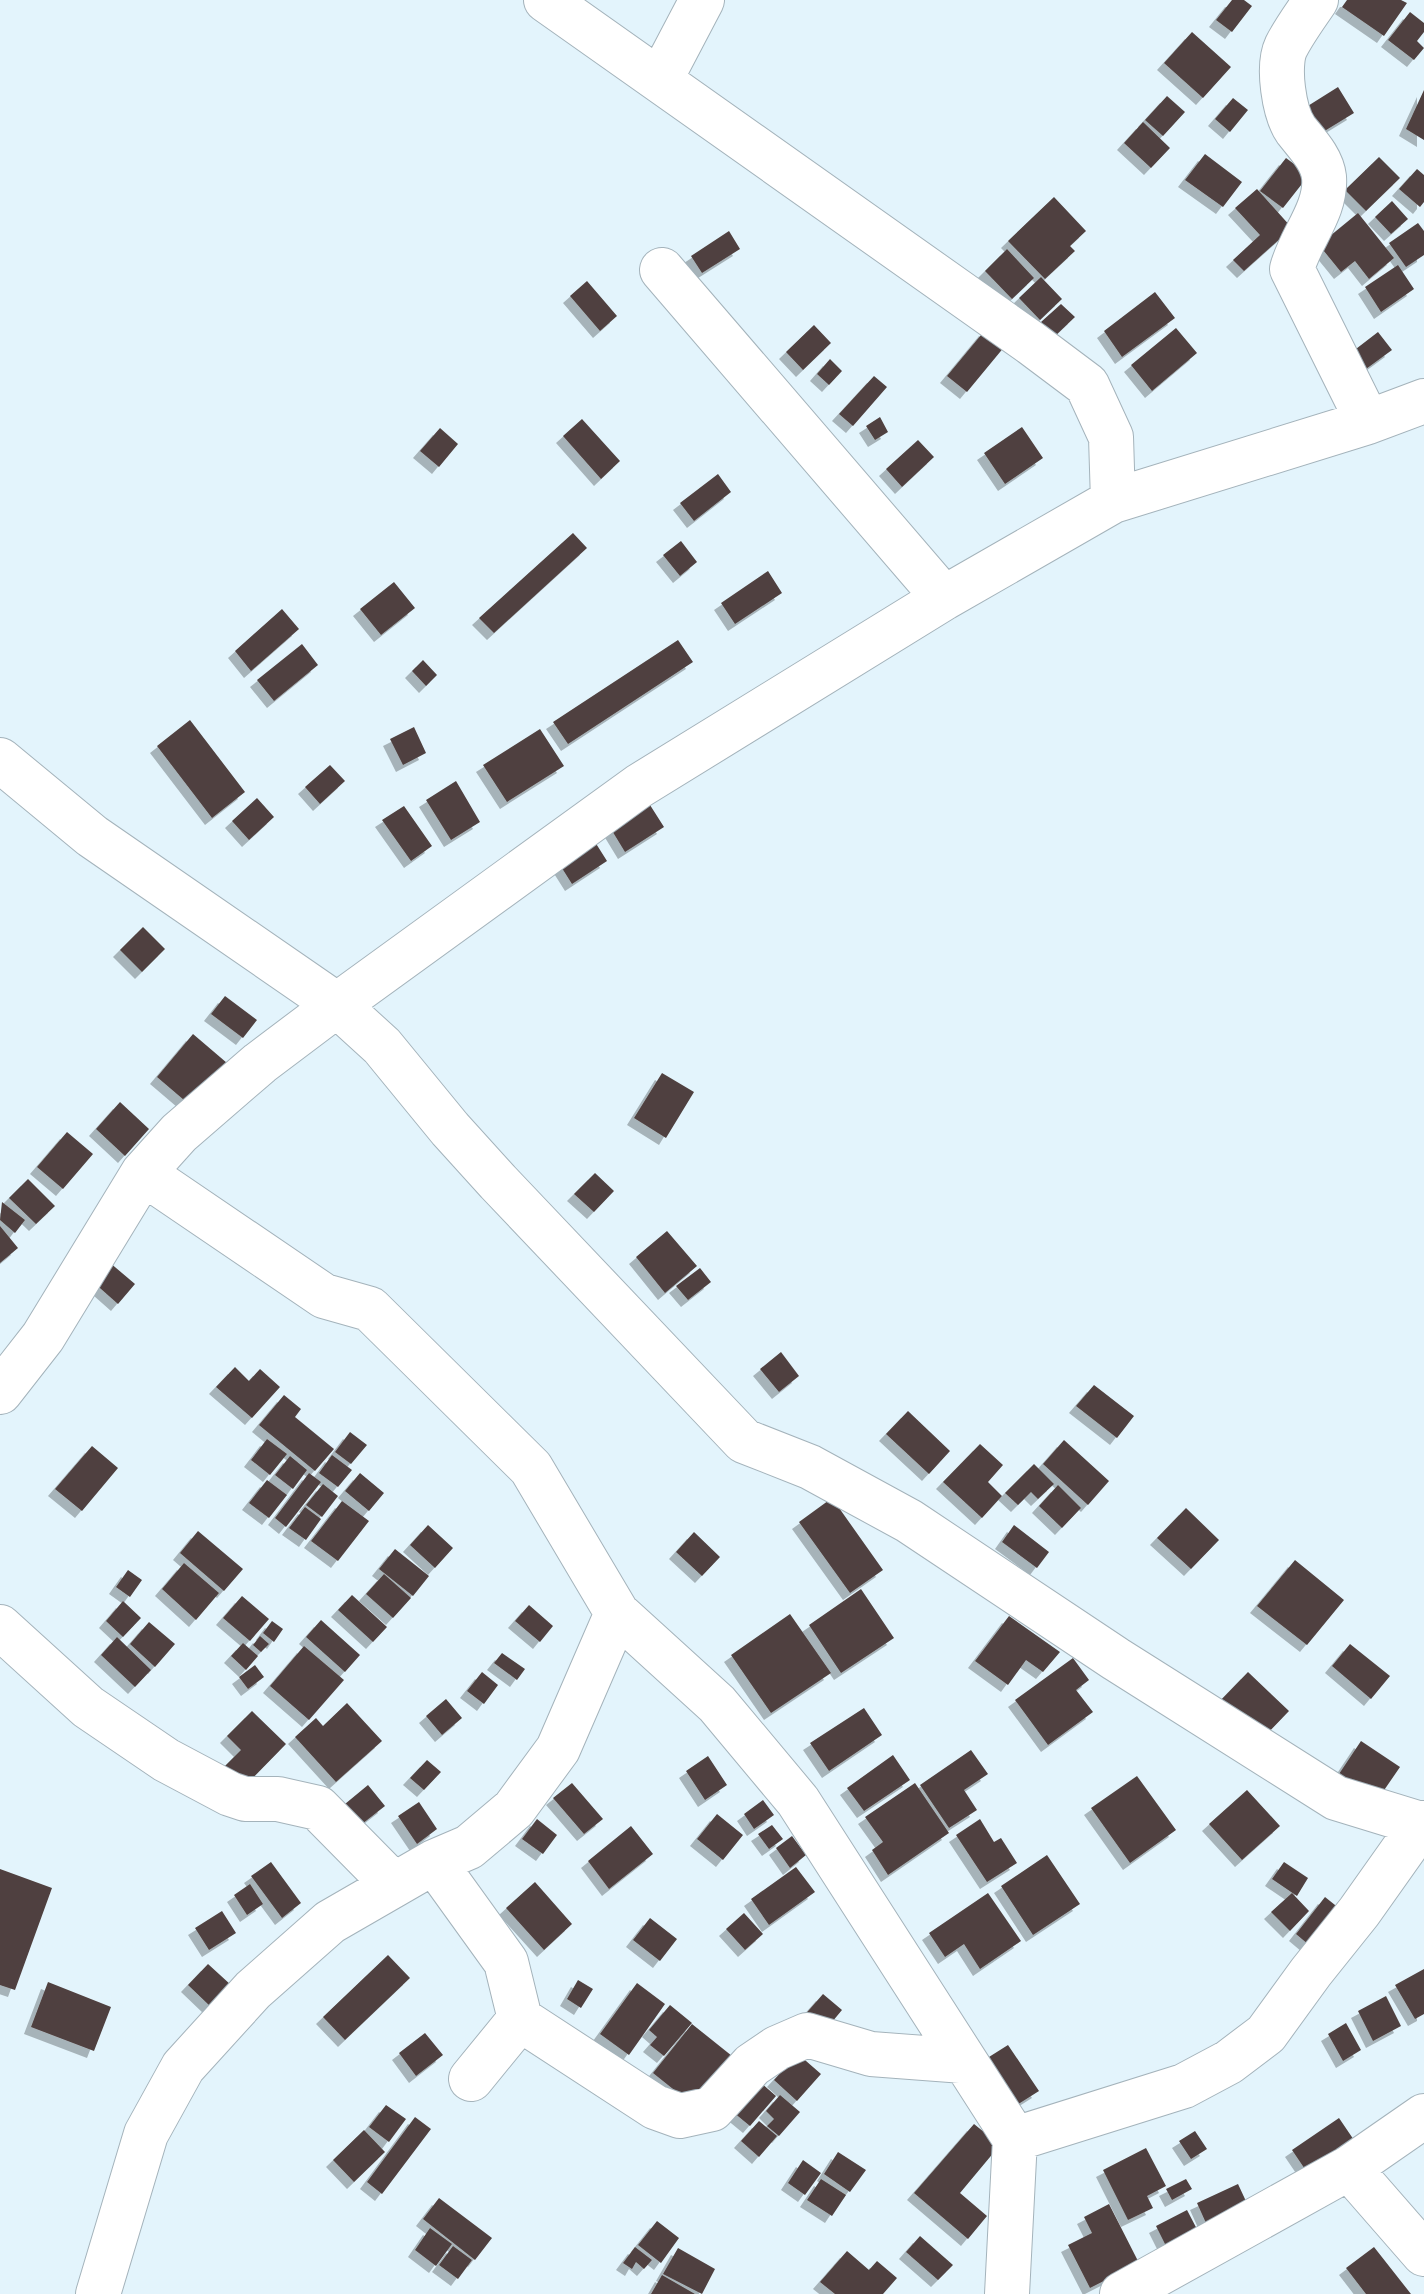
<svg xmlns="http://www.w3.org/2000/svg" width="1424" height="2294" font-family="'Noto Serif',serif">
  <defs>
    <filter id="shadow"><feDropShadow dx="-7" dy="7" stdDeviation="0" flood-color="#0004"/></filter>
  </defs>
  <rect width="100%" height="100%" fill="#e3f4fc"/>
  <path fill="#50413f" filter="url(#shadow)" d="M1232 0H1244L1252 6 1232 32 1216 20Z
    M1347 0H1401L1407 3 1384 36 1342 7Z
    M1410 12 1424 23V32L1417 41 1424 48 1414 60 1388 40Z
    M1192 32 1231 67 1203 98 1164 63Z
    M1338 87 1354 113 1318 135 1303 109Z
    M1424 90V140L1406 129Z
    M1167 96 1185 112 1163 136 1145 120Z
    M1233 98 1248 110 1230 132 1215 119Z
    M1143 122 1170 148 1151 168 1124 143Z
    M1205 154 1242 182 1223 207 1185 180Z
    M1379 157 1400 178 1366 211 1345 190Z
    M1286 158 1309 175 1283 208 1260 191Z
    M1417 169 1424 175V202L1420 207 1399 189Z
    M1257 189 1292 228 1244 271 1233 260 1260 235 1235 208Z
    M1054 197 1086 231 1070 246 1075 251 1045 279 1008 241Z
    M1392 201 1408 219 1391 234 1375 217Z
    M1358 213 1394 258 1369 279 1355 261 1341 272 1319 245Z
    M1418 223 1424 231V255L1406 267 1389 243Z
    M729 231 740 249 702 273 691 256Z
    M1007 249 1034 278 1012 299 985 271Z
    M1398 265 1414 289 1381 312 1365 287Z
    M1041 277 1062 299 1040 320 1019 298Z
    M587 281 617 316 600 331 570 296Z
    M1155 292 1175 318 1122 357 1104 331Z
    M1061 304 1075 317 1054 337 1041 322Z
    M814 325 831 343 803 370 786 352Z
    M1176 328 1197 353 1152 391 1131 365Z
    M986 329 1005 346 967 392 947 376Z
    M1378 332 1392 350 1366 369 1352 352Z
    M830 359 842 371 829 385 817 374Z
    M874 376 887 387 853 426 839 414Z
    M880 417 888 432 875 440 866 426Z
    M582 419 620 461 601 479 563 436Z
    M1022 427 1043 458 1005 484 984 453Z
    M440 428 458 444 439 467 420 451Z
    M918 440 934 457 902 487 886 469Z
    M718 474 731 492 694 521 680 503Z
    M573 533 587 548 494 633 479 618Z
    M681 541 697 562 680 576 663 555Z
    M768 571 782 593 735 624 721 603Z
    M394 582 415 608 381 635 360 609Z
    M282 609 299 629 251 671 235 651Z
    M678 640 693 662 568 744 553 722Z
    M302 644 318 665 274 701 257 680Z
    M423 660 437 675 426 686 412 671Z
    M190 720 245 792 212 818 157 746Z
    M414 727 426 753 403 765 390 739Z
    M540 729 564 766 507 802 483 765Z
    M330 765 345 781 320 804 305 787Z
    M456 781 480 822 451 840 426 800Z
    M257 798 274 817 249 840 232 821Z
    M650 805 664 827 625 852 611 829Z
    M404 806 432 846 411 861 382 820Z
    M595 842 607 861 572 884 560 865Z
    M143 927 165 949 142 972 120 950Z
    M225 996 257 1020 243 1038 211 1014Z
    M193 1034 227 1063 191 1106 157 1077Z
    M662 1073 694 1092 666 1138 634 1118Z
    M120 1102 149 1129 125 1156 96 1129Z
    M67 1132 93 1154 63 1189 37 1167Z
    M595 1173 614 1191 594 1212 574 1194Z
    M28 1179 55 1206 36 1224 9 1198Z
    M2 1202 25 1220 15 1233 0 1220Z
    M0 1226 18 1248 0 1263Z
    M667 1231 697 1266 665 1293 636 1257Z
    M109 1262 135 1284 118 1304 92 1281Z
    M700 1268 711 1282 688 1300 676 1286Z
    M781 1352 799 1376 779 1392 760 1369Z
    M235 1367 249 1381 260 1369 280 1387 252 1418 216 1387Z
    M1094 1385 1134 1416 1117 1438 1076 1406Z
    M284 1395 301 1409 295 1417 334 1449 315 1471 259 1425Z
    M908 1411 950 1451 929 1474 886 1434Z
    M350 1432 367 1445 351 1464 335 1452Z
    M267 1439 287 1454 270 1475 251 1460Z
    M1064 1440 1109 1481 1088 1505 1043 1464Z
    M980 1444 1003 1465 988 1482 1002 1496 982 1518 943 1482Z
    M92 1446 118 1468 82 1511 55 1489Z
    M332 1455 352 1470 338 1487 319 1473Z
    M290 1456 307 1470 293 1489 275 1475Z
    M1034 1464 1054 1484 1038 1499 1031 1492 1018 1505 1005 1493Z
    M309 1473 321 1482 286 1527 275 1518Z
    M360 1473 384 1493 369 1511 345 1491Z
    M267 1480 287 1495 269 1518 249 1503Z
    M323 1484 338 1496 322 1517 306 1505Z
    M1058 1485 1081 1508 1062 1528 1039 1506Z
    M832 1498 883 1570 850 1593 799 1522Z
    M342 1501 369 1521 338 1561 311 1541Z
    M305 1507 321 1519 306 1540 289 1528Z
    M1186 1508 1219 1540 1191 1569 1157 1538Z
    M428 1525 453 1548 435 1568 410 1545Z
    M1014 1525 1049 1552 1037 1568 1002 1542Z
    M198 1531 243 1569 224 1591 180 1553Z
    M694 1532 720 1557 702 1576 676 1552Z
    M395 1549 429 1576 413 1596 379 1569Z
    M1295 1560 1344 1600 1307 1645 1257 1606Z
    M184 1563 219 1593 196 1620 162 1589Z
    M128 1570 142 1580 130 1597 116 1587Z
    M384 1574 411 1598 393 1618 366 1594Z
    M861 1589 894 1638 841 1673 809 1625Z
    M352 1595 387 1627 373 1642 338 1610Z
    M242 1596 269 1619 250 1641 223 1618Z
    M123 1601 141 1618 123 1637 106 1621Z
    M529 1605 553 1626 540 1642 515 1621Z
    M790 1614 831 1673 771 1713 731 1655Z
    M1009 1616 1060 1652 1043 1672 1026 1660 1008 1685 975 1661Z
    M321 1620 360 1655 345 1672 306 1637Z
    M272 1621 283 1629 274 1642 263 1633Z
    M149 1622 175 1644 155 1667 130 1644Z
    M260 1636 269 1644 261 1652 253 1645Z
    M117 1637 151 1670 135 1687 101 1655Z
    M243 1643 258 1656 246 1670 231 1656Z
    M1350 1644 1390 1676 1371 1699 1332 1666Z
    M304 1646 344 1680 309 1720 270 1686Z
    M502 1653 525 1669 517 1680 494 1663Z
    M1073 1658 1089 1680 1076 1690 1093 1712 1048 1745 1015 1700Z
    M255 1665 264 1677 248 1689 239 1677Z
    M482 1672 498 1685 484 1704 467 1691Z
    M1248 1672 1289 1711 1260 1741 1219 1702Z
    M446 1699 462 1718 442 1735 426 1716Z
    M347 1703 382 1741 336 1782 295 1737 316 1718 323 1726Z
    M864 1708 882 1735 829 1771 810 1743Z
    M252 1711 286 1744 236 1795 216 1775 241 1750 227 1736Z
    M1361 1741 1400 1767 1378 1799 1339 1774Z
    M971 1750 988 1774 964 1790 977 1810 949 1828 920 1785Z
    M893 1755 910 1780 864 1811 847 1788Z
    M708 1756 727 1785 705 1800 686 1771Z
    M427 1760 441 1772 424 1790 410 1778Z
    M1137 1776 1176 1830 1130 1863 1091 1808Z
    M572 1783 603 1819 584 1834 553 1798Z
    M915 1783 949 1833 888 1875 872 1850 883 1842 865 1817Z
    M368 1785 385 1806 362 1824 345 1804Z
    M1247 1790 1280 1826 1242 1860 1209 1824Z
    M763 1800 774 1815 754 1829 744 1814Z
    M419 1802 437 1829 417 1844 398 1816Z
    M717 1814 743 1835 723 1860 697 1839Z
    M537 1819 557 1835 543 1854 522 1839Z
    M980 1819 994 1842 1001 1838 1017 1863 987 1882 956 1835Z
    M772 1825 783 1839 769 1849 758 1834Z
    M631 1826 653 1854 609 1889 588 1861Z
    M792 1836 806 1855 790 1868 776 1848Z
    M1047 1855 1080 1904 1033 1935 1001 1886Z
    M271 1862 301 1903 282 1918 251 1876Z
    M1284 1862 1308 1878 1297 1896 1272 1879Z
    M796 1867 815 1892 769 1925 751 1899Z
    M0 1869 52 1888 15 1990 0 1985Z
    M535 1882 572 1924 544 1950 506 1908Z
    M250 1884 263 1904 247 1915 234 1895Z
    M988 1893 1021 1941 980 1969 964 1944 945 1957 929 1933Z
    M1292 1893 1309 1911 1290 1931 1271 1912Z
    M1325 1897 1345 1913 1315 1950 1296 1934Z
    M222 1911 236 1933 209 1950 195 1928Z
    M744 1913 763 1934 745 1950 726 1929Z
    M650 1918 677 1939 660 1961 633 1940Z
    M388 1955 410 1978 345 2040 323 2017Z
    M208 1964 231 1985 211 2007 188 1985Z
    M1424 1969V2014L1415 2019 1395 1985Z
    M578 1980 593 1989 581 2008 567 1999Z
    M48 1982 111 2007 94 2051 31 2027Z
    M637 1983 665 2004 629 2055 600 2034Z
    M823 1994 842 2010 822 2034 802 2018Z
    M1386 1996 1401 2026 1373 2041 1358 2011Z
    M670 2005 692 2023 664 2056 650 2045 657 2037 649 2030Z
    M1346 2023 1361 2050 1343 2061 1328 2034Z
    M692 2024 732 2056 693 2105 653 2073Z
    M425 2033 443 2055 416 2076 399 2053Z
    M1008 2045 1039 2091 1012 2108 981 2062Z
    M798 2054 821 2074 797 2101 774 2080Z
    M759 2081 776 2096 750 2126 733 2112Z
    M780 2095 800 2112 779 2136 767 2126 774 2119 766 2111Z
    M386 2105 406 2119 389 2142 369 2127Z
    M415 2117 431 2129 382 2194 367 2182Z
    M1339 2118 1358 2146 1311 2178 1292 2150Z
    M759 2121 777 2136 759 2157 741 2141Z
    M974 2124 1000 2145 960 2193 987 2216 968 2239 914 2193Z
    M364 2130 385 2152 354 2182 333 2160Z
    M1195 2131 1207 2149 1191 2159 1179 2141Z
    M1146 2148 1166 2186 1147 2196 1153 2208 1128 2220 1103 2170Z
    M838 2152 866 2170 850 2192 824 2174Z
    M803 2160 821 2173 805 2195 788 2183Z
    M821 2179 846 2195 832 2216 807 2200Z
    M1186 2179 1192 2189 1172 2200 1166 2189Z
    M1238 2184 1251 2212 1210 2232 1197 2203Z
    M439 2198 492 2238 475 2260 423 2219Z
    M1109 2204 1139 2263 1090 2288 1068 2245 1092 2233 1084 2217Z
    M1187 2210 1199 2233 1168 2250 1156 2226Z
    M657 2221 679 2238 661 2263 638 2245Z
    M430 2228 452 2244 436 2266 415 2250Z
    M920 2236 953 2265 938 2280 906 2252Z
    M453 2246 472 2260 458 2279 439 2265Z
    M635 2247 652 2260 644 2269 636 2262 632 2269 623 2263Z
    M1374 2247 1411 2294H1366L1346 2268Z
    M678 2248 715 2269 702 2294 663 2274Z
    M847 2251 869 2270 877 2261 897 2278 883 2294H835L820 2282Z
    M662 2275 695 2294H651Z"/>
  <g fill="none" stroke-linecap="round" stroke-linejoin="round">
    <g stroke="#a4b3bb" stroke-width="46">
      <path id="minor" d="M546 0 1031 343 1087 385 1111 437 1113 501
        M1316 0C1306 15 1294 31 1286 47 1277 66 1284 113 1296 130 1307 144 1322 159 1324 177 1327 210 1300 238 1292 269L1368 422
        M660 80 702 0
        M662 270 944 598
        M0 760 92 836 337 1005 639 786 944 598 1113 501 1368 422 1424 401
        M143 1173 324 1296 370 1309 531 1468 617 1613 717 1704 798 1801 1015 2139 1007 2294
        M0 1392 43 1337 143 1173 179 1133 260 1063 337 1005 382 1046 450 1129 498 1182 744 1441 810 1467 909 1521 1116 1659 1336 1798 1424 1825
        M0 1627 88 1707 166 1760 230 1794 245 1799H278L318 1808 394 1885
        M434 1862 506 1962 520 2019 471 2079
        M520 2019 655 2107 680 2116 712 2109 752 2065 777 2048 807 2035 871 2054 964 2061
        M1015 2139 1184 2086 1229 2062 1266 2034 1311 1972 1359 1912 1422 1823
        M1349 2168 1424 2254
        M98 2294 146 2134 183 2067 253 1990 330 1922 434 1862 469 1847 514 1809 558 1749 617 1613
        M1122 2294 1349 2168 1424 2116"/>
    </g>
    <use href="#minor" stroke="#fff" stroke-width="44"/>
  </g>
</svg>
